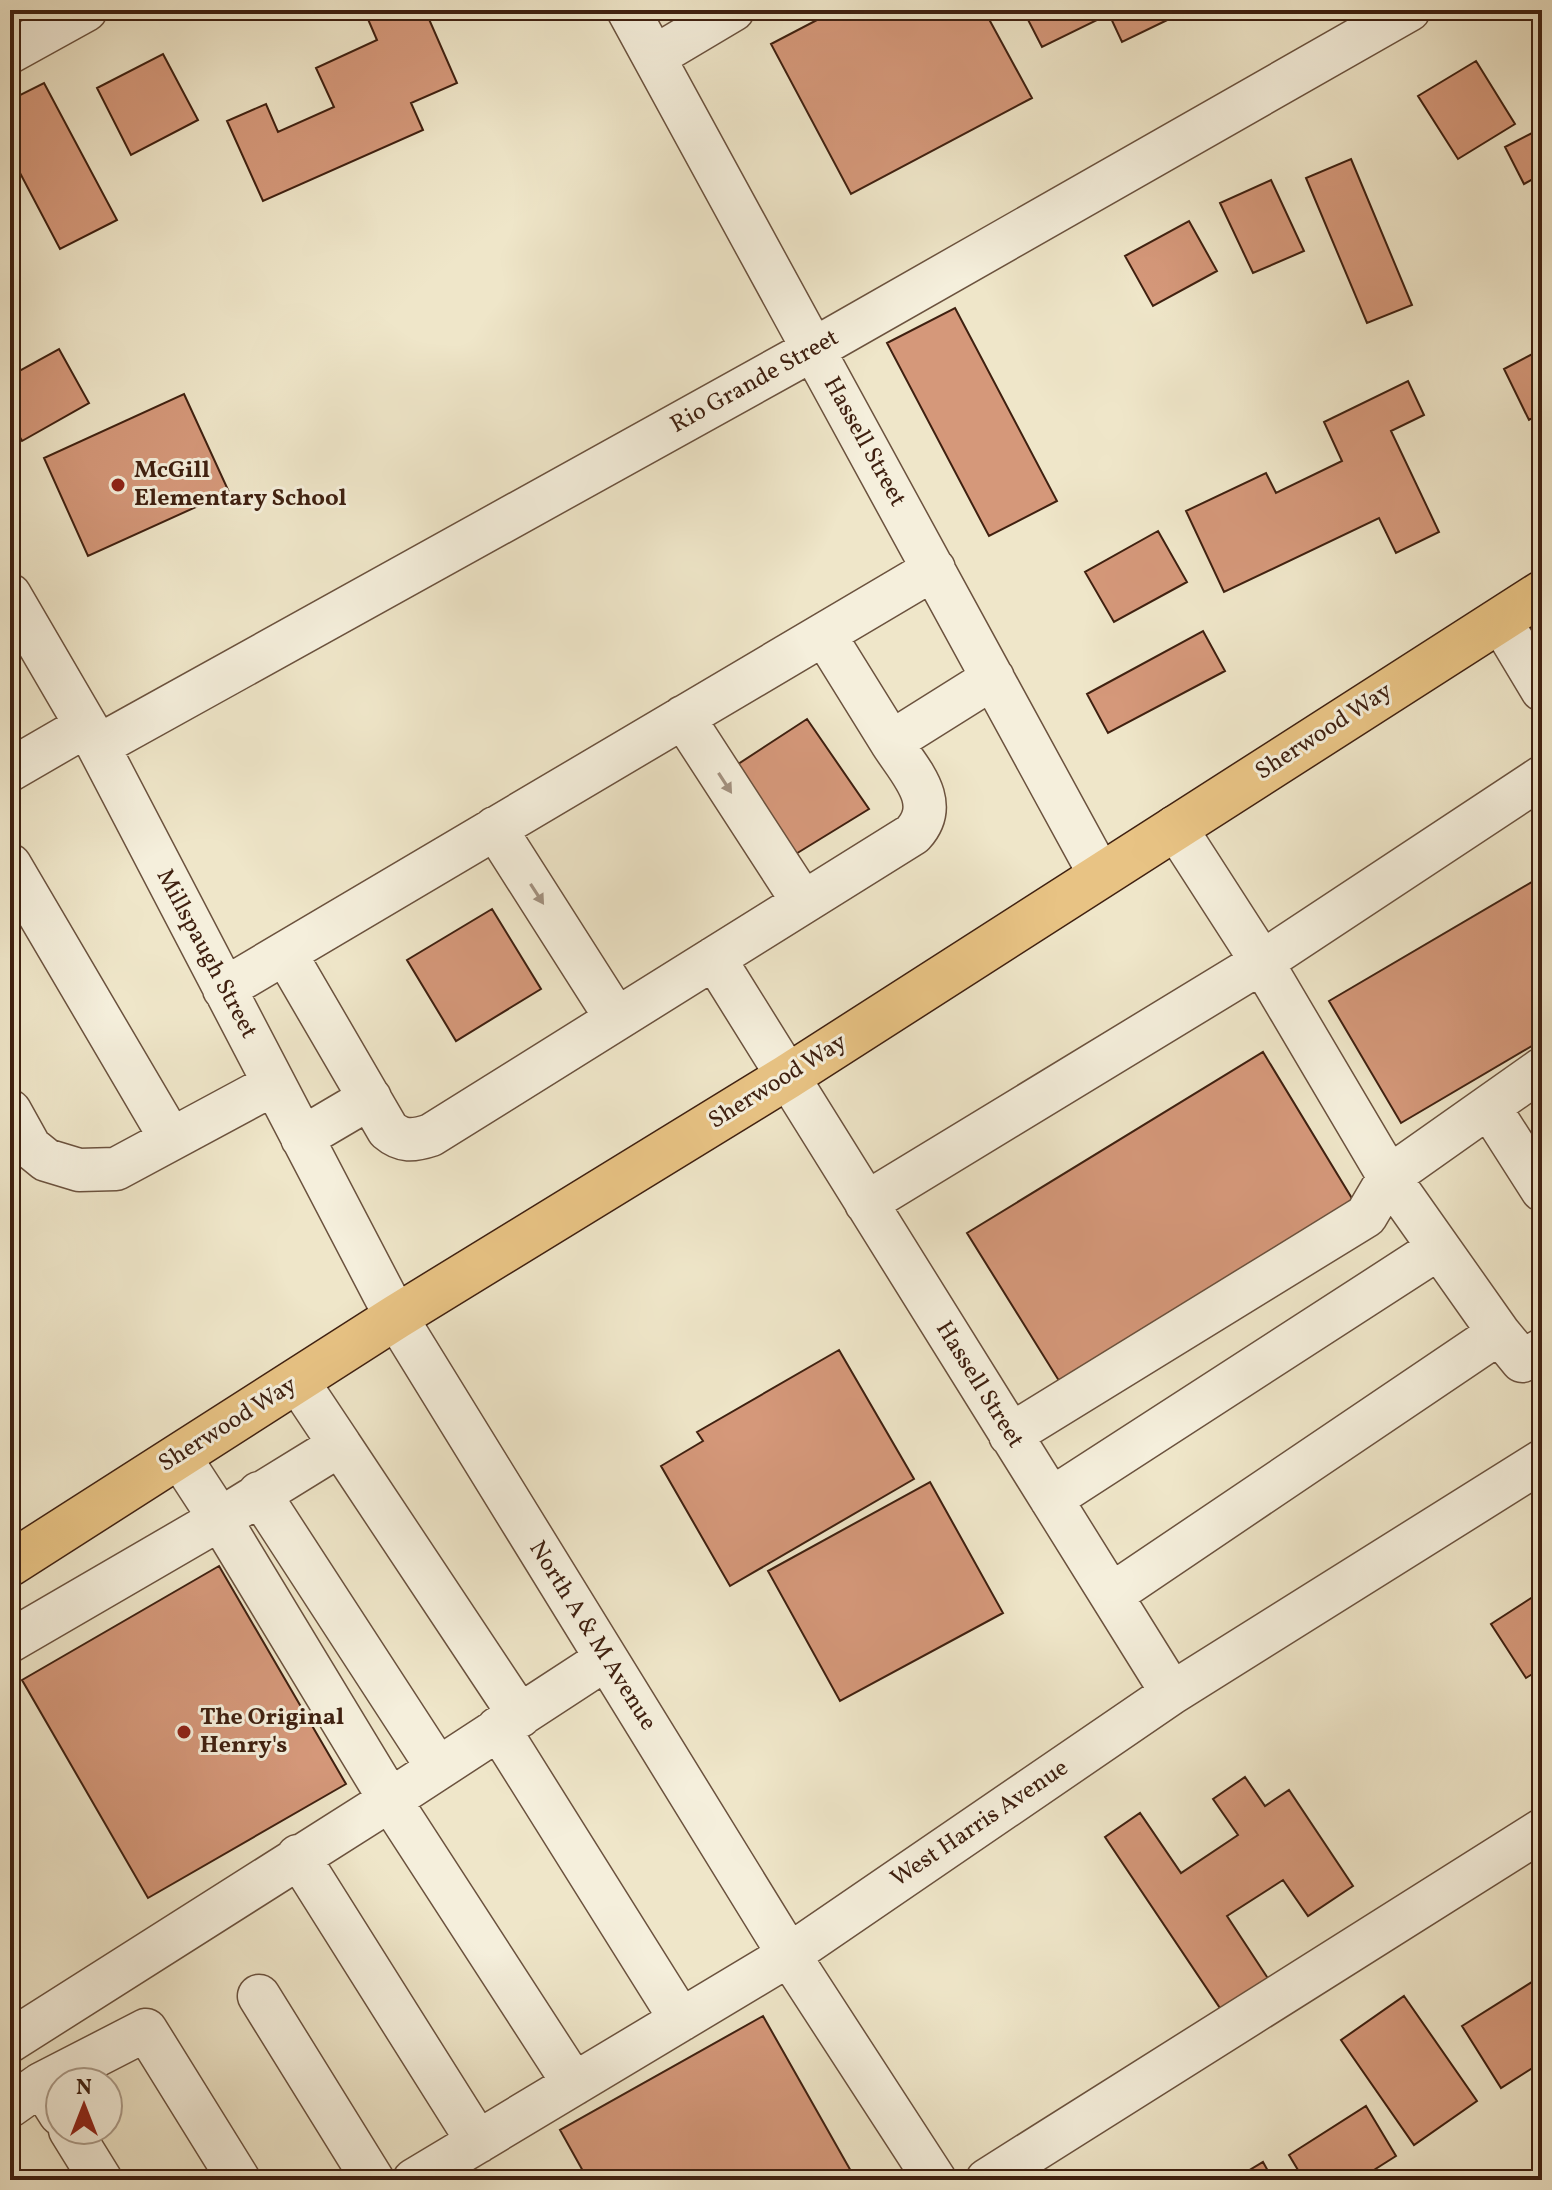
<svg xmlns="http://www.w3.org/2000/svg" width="1552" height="2190" font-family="Vollkorn,serif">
  <rect width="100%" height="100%" fill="#efe6c9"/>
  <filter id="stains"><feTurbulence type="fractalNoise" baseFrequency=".0025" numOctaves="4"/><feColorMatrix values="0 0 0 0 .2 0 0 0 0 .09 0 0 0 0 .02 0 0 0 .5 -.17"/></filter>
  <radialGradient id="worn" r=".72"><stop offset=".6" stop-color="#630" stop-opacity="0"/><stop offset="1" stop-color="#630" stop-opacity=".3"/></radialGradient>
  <path fill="#d5987a" stroke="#3f2010" stroke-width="2" d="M364 10H425L457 83 411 103 423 130 263 201 227 121 266 104 278 132 334 107 316 68 377 40Z
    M836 10H984L1032 98 851 194 771 44Z
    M1023 10H1188L1122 42 1109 14 1042 47Z
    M163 54 198 120 131 155 97 88Z
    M1476 61 1515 124 1458 159 1418 96Z
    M44 83 117 220 60 249 10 154V100Z
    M1542 128V174L1524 184 1505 147Z
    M1351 159 1412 305 1367 323 1306 178Z
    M1271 180 1304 251 1253 273 1220 203Z
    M1189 221 1217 271 1153 306 1125 256Z
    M955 308 1057 501 989 536 887 343Z
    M59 349 89 403 22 441 10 419V376Z
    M1542 349V413L1529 420 1504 369Z
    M1408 381 1424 415 1391 431 1439 532 1396 553 1379 518 1224 592 1186 511 1266 473 1276 493 1342 461 1324 422Z
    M184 394 229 492 88 556 44 458Z
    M1158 531 1187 582 1114 622 1085 572Z
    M1203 631 1225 671 1108 733 1087 694Z
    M807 719 869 809 786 860 729 770Z
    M1542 876V1040L1401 1123 1329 1001Z
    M492 909 541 989 456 1041 407 960Z
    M1263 1052 1356 1205 1061 1384 967 1233Z
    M839 1350 914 1479 730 1586 661 1466 703 1441 697 1432Z
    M930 1482 1003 1613 840 1701 768 1571Z
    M219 1566 346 1784 148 1898 22 1680Z
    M1542 1591V1668L1526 1678 1491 1624Z
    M1245 1777 1265 1806 1289 1790 1353 1886 1308 1916 1283 1880 1227 1916 1271 1983 1224 2014 1105 1837 1140 1813 1181 1873 1238 1835 1213 1799Z
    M1532 1982 1542 1998V2062L1501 2088 1462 2026Z
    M1404 1996 1477 2101 1414 2145 1341 2040Z
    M763 2016 856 2180H588L560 2130Z
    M1366 2106 1396 2156 1358 2180H1304L1289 2155Z
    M1263 2162 1273 2180H1233Z"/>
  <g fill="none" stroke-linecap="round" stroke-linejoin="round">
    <g stroke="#6b523e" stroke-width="45">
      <path id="minor" d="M628 10 1100 875
        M10 52 86 10
        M654 57 733 10
        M10 595 98 746 396 1317 789 1955 935 2180
        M1500 620 1542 690
        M824 634 891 742 993 678
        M683 717 803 902
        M98 746 814 349 1409 10
        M10 770 86 726
        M495 828 616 1018
        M10 865 171 1139
        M285 953 388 1130C402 1142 413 1141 431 1135L913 834C942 802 910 772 891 742
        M714 958 1172 1693
        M224 989 934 569
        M1489 1107 1542 1190
        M10 1111 30 1147 46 1160 79 1170 116 1169 274 1084
        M302 1138 370 1098
        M866 1203 1262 962 1542 777
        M1499 1333 1522 1361 1542 1350
        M298 1382 340 1445
        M1010 1435 1366 1216 1389 1177 1542 1069
        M259 1493 437 1767
        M1051 1499 1439 1248
        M1111 1595 1499 1333 1389 1177 1262 962 1175 827
        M10 1641 220 1519 179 1456
        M520 1716 340 1445 220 1519 390 1800 574 2084
        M498 1728 681 2020
        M298 1856 478 2142
        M259 1996 373 2180
        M10 2041 390 1800 606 1659
        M41 2084 146 2030 239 2180
        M10 2106 41 2084 60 2114
        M70 2130 101 2180
        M414 2180 789 1955 1172 1693 1542 1461
        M987 2180 1542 1830"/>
    </g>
    <g stroke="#3f2010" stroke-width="47">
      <path id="major" d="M10 1564 396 1317 787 1077 1542 593"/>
    </g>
    <use href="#minor" stroke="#f5efdc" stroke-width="42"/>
    <use href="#major" stroke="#e8c384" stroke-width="44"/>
  </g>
  <defs><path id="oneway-solid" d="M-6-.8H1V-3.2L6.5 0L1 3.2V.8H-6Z" transform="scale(2)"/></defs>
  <g fill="#a39280">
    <use href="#oneway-solid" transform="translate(725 783) rotate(57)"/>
    <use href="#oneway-solid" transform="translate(537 894) rotate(57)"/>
  </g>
  <g fill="#8f2418" stroke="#f5efdc" stroke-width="3">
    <circle cx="118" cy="485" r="8"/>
    <circle cx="184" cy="1732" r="8"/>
  </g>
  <g text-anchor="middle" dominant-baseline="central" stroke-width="6" stroke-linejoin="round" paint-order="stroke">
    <g font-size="24" fill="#3f2010" stroke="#f5efdc">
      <text transform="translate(755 382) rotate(-29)">Rio Grande Street</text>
      <text transform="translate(864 442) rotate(61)">Hassell Street</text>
      <text transform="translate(1324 732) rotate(-33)">Sherwood Way</text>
      <text transform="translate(206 954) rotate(62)">Millspaugh Street</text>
      <text transform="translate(778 1082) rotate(-32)">Sherwood Way</text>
      <text transform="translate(979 1385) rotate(58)">Hassell Street</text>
      <text transform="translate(228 1425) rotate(-32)">Sherwood Way</text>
      <text transform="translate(592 1636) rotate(58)">North A &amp; M Avenue</text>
      <text transform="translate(980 1824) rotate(-34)">West Harris Avenue</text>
    </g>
    <g font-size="24" font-weight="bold" fill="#3f2010" stroke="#f5efdc" text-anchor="start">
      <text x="134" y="471">McGill<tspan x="134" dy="28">Elementary School</tspan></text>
      <text x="200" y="1718">The Original<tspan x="200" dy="28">Henry's</tspan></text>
    </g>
  </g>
  <rect width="1552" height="2190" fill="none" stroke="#efe6c9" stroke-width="40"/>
  <rect x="12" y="12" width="1528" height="2166" fill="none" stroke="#3f2010" stroke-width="4"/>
  <rect x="20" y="20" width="1512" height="2150" fill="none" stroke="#3f2010" stroke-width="2"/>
  <g transform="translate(84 2106)"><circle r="38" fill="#f5efdc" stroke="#ac9c8a" stroke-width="2"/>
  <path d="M0-6L14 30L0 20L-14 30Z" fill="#8f2418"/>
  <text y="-12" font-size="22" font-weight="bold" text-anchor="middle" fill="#3f2010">N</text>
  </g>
  <rect width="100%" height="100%" filter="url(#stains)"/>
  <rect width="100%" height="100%" fill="url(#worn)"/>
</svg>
